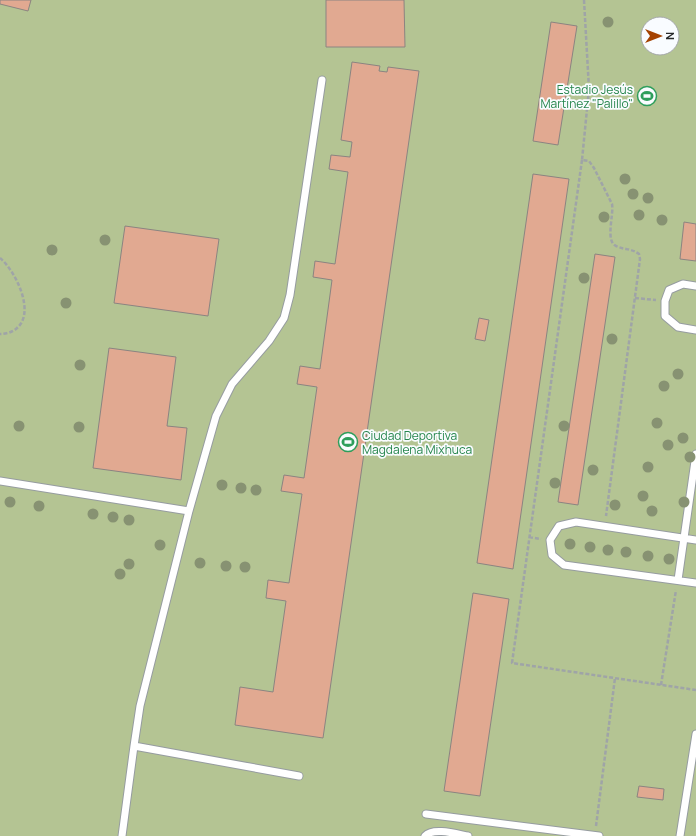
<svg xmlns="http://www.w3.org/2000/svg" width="696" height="836" font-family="Manrope,sans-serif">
  <rect width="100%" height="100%" fill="#e9eff4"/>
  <path fill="#b4c493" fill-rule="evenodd" d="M0 0H696V836H0ZM648 24H672V48H648Z"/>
  <path fill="#e1a991" stroke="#8b8481" d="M0 0H31L28 11 0 4Z
    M326 0H404L405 47H326Z
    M551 22 577 26 558 145 533 141Z
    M352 62 380 66 379 71 387 72 388 67 419 71 323 738 235 725 240 687 273 692 286 601 266 598 268 580 289 583 302 494 281 491 284 475 304 478 317 387 297 384 300 366 320 369 332 280 313 277 315 261 335 264 348 172 329 169 331 155 350 157 352 142 341 140Z
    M533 174 569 179 513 569 477 563Z
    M684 222 696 224V261L680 259Z
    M125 226 219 239 208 316 114 303Z
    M595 254 615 257 578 505 558 502Z
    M479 318 489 320 485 341 475 339Z
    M109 348 176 357 167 426 187 428 181 480 93 468Z
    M473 593 509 599 480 796 444 791Z
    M639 786 664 789 663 800 637 797Z"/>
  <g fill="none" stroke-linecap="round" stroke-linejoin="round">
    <g stroke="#969ca0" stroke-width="9">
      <path id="service" d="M696 286 683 284 669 290 665 301V316L678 327 696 330
        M0 481 189 511
        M696 540 576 522 559 526 550 540 552 555 564 565 696 583
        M678 580 696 454
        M134 746 140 706 189 511 216 416 232 384 269 341 284 318 290 295 322 80
        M426 814 599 836
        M122 836 134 746 299 776
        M425 836C433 827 457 834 468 836
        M680 836 696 734"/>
    </g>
    <path stroke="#9fa4a7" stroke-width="2.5" stroke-dasharray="4 2" stroke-linecap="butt" d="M584 0 589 89 582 160 589 161 594 168 612 204C614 215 605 241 616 246 624 250 631 248 639 254L640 259 606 516
      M582 160 512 663 696 690
      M0 258C15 270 36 312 17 328 13 332 6 334 0 334
      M635 298 656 300
      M529 537 541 539
      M661 685 676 590
      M596 826 615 678"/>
    <use href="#service" stroke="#fff" stroke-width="7"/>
  </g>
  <g fill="#879272">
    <circle cx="608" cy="22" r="5.5"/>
    <circle cx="625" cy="179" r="5.5"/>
    <circle cx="633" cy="194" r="5.5"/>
    <circle cx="648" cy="198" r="5.5"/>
    <circle cx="639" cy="215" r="5.5"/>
    <circle cx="604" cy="217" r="5.5"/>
    <circle cx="662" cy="220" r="5.5"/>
    <circle cx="105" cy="240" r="5.5"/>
    <circle cx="52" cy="250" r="5.5"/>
    <circle cx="584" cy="278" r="5.5"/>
    <circle cx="66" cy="303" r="5.5"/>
    <circle cx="612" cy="339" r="5.5"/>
    <circle cx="80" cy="365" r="5.5"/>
    <circle cx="678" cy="374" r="5.5"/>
    <circle cx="664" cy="386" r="5.5"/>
    <circle cx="657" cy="423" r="5.5"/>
    <circle cx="19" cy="426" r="5.5"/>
    <circle cx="564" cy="426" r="5.5"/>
    <circle cx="79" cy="427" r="5.5"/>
    <circle cx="683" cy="438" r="5.5"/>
    <circle cx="668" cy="445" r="5.5"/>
    <circle cx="690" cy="457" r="5.5"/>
    <circle cx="648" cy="467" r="5.5"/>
    <circle cx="593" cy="470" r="5.5"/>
    <circle cx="555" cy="483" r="5.5"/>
    <circle cx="222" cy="485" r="5.5"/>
    <circle cx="241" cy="488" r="5.5"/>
    <circle cx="256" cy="490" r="5.5"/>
    <circle cx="643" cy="496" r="5.5"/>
    <circle cx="10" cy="502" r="5.5"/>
    <circle cx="684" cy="502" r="5.5"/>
    <circle cx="615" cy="505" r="5.5"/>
    <circle cx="39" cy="506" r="5.5"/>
    <circle cx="652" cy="511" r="5.5"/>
    <circle cx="93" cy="514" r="5.5"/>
    <circle cx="113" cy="517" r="5.5"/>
    <circle cx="129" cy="520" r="5.5"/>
    <circle cx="570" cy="544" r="5.5"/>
    <circle cx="160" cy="545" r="5.5"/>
    <circle cx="590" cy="547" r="5.5"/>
    <circle cx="608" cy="550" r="5.5"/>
    <circle cx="626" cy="552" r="5.5"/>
    <circle cx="648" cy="556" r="5.5"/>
    <circle cx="669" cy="559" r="5.5"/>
    <circle cx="200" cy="563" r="5.5"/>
    <circle cx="129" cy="564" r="5.5"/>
    <circle cx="226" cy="566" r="5.5"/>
    <circle cx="245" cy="567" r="5.5"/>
    <circle cx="120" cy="574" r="5.5"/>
  </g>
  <defs>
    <g id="stadium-ring" transform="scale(1)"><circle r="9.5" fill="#f9fcff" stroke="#2e9e5b" stroke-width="1.5"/><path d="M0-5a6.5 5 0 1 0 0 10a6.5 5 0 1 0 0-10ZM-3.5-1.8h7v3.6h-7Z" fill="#2e9e5b"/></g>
  </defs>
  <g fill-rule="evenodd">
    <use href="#stadium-ring" x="647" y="96"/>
    <use href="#stadium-ring" x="348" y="442"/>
  </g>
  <g text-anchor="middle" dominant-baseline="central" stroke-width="3.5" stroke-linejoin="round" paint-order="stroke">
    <g font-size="12" fill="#27864d" stroke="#f9fcff" text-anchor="end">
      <text x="633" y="89">Estadio Jesús<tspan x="633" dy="14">Martínez "Palillo"</tspan></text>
      <text x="362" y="435" text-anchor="start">Ciudad Deportiva<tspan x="362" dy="14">Magdalena Mixhuca</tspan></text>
    </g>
  </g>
  <g transform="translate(660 36) rotate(90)"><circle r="19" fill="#f9fcff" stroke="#a5a8aa"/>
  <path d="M0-3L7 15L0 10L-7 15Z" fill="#a44201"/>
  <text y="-6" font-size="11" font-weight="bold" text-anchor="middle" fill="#27292a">N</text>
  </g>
</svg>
